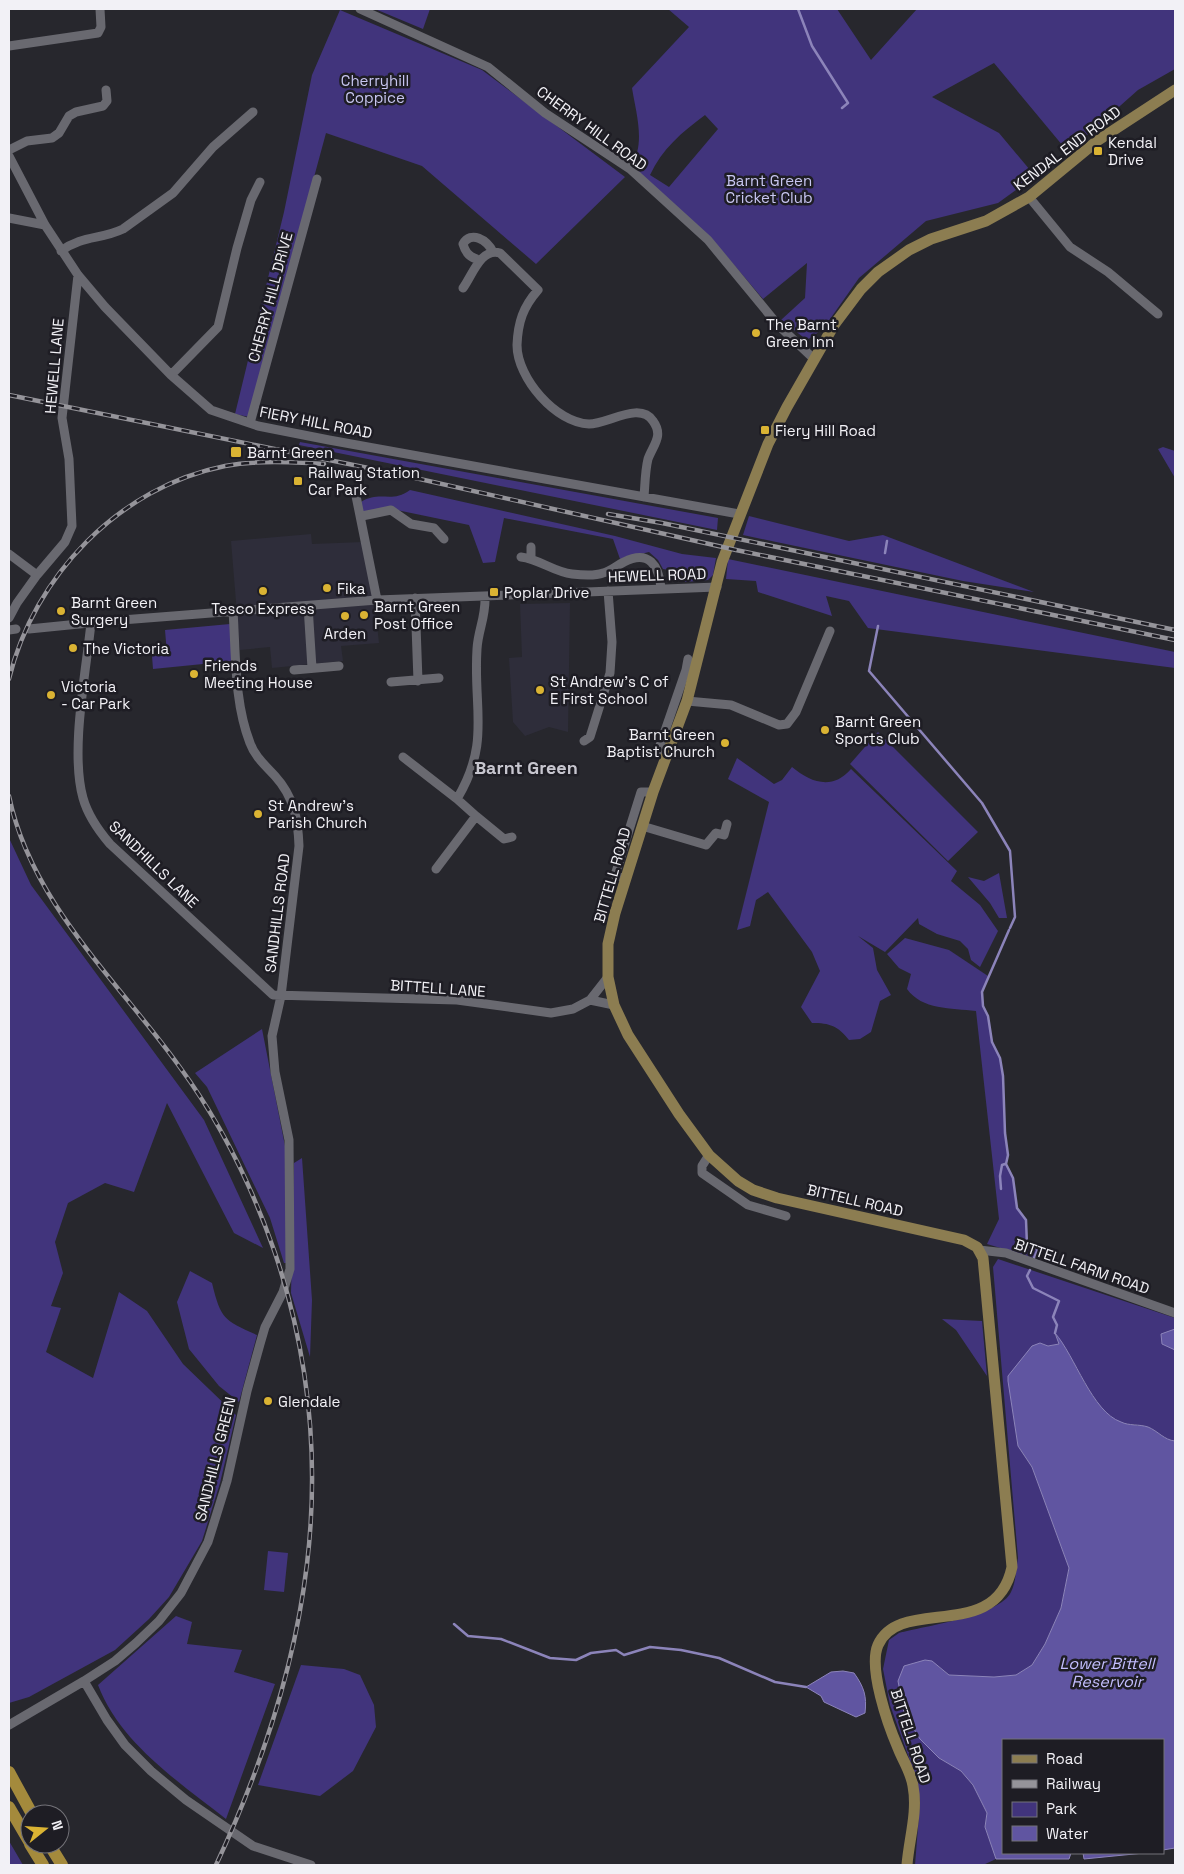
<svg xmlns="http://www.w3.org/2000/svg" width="1184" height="1874" font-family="'Space Grotesk',sans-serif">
  <rect width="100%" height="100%" fill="#27272d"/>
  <path fill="#2e2d3a" d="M311 534 312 544 363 542 375 606 379 643 341 646 343 661 272 668 270 647 240 650 231 541Z
    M570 603 568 732 549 727 525 736 513 722 509 658 522 657 520 604Z"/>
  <path fill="#41347c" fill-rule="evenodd" d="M375 9H430L423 29Z
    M668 9H837L871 60 917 9H1175V69L1138 90 1068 152 994 63 932 97 999 133 1035 176 998 203 926 221 859 278 823 329 807 340 781 320 805 298 807 263 763 299 711 238 631 166C646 144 636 113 632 88L689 27ZM705 115 718 129 669 187 650 175C662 149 682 132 705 115Z
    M340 10 482 70 625 177 536 264 422 166 326 133 249 417 235 414 284 212 312 75Z
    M300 442 718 518 717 530 299 445Z
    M1163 447 1175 451V478L1158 449Z
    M410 490 615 536 682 554 716 558 713 575 708 580 685 582 681 572 663 569 658 560 649 552 620 559 613 539 504 518 495 562 483 563 469 525 387 508 363 513 361 502C381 490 391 504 410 490Z
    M749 516 849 541 883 535 1034 592 963 581 743 535Z
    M728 559 1175 652V668L868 628 849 601 826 596 832 616 758 592 756 581 726 579Z
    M230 624 233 661 153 669 152 656 167 654 165 630Z
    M878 732 978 832 948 861 850 764Z
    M737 758 774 784 782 780 792 767C810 782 832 791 851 769L957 871 951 881 980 905 998 931 980 967 971 960 968 949 960 941 937 934 919 924 918 918 885 952 858 936 873 948 877 970 891 995 880 1001 871 1032 860 1039 849 1040C838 1026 830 1023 812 1023L801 1007 820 971 812 952 768 892 756 900 750 926 737 930 769 802 728 779Z
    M9 838 31 885 204 1120 263 1248 234 1233 167 1103 134 1192 105 1183 68 1203 55 1242 63 1273 51 1306 61 1308 46 1352 93 1378 119 1292 147 1311 183 1364 236 1415 220 1483 202 1541 169 1597 149 1619 115 1650 29 1697 9 1703Z
    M999 873 1007 918H999L990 903 968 877 984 881Z
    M905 938 949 950 988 976 982 993 983 1006 988 1016 992 1042 1000 1058 1003 1076 1005 1133 1008 1155 1006 1164 1013 1178 1017 1207 1026 1220 1027 1244 1038 1249 1034 1258 987 1244 999 1219 976 1011C951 1008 922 1010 907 989L911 974 899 968 887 954Z
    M262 1029 285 1146 288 1263H284L270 1218 207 1087 195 1073Z
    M302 1158 312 1300 310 1357 291 1293 294 1163Z
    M998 1259 1175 1318V1441C1164 1440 1158 1431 1148 1427 1140 1424 1130 1425 1121 1423 1093 1413 1075 1356 1055 1334L1059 1344 1048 1346 1040 1343 1008 1376 1018 1446 1032 1467 1069 1568 1061 1608 1045 1644 1032 1665 1016 1675 994 1677 949 1675 937 1665 939 1758 961 1771 973 1785 987 1813 985 1827 996 1859 983 1865H915L920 1802 913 1769 890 1705 883 1669 889 1640 899 1633C924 1626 1000 1616 1011 1592 1016 1583 1016 1568 1018 1558L993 1267Z
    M190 1271 212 1283C221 1320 224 1320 257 1335L239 1402 219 1386 189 1349 177 1302Z
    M942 1319 982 1321 987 1376 956 1330Z
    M268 1551 288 1553 284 1592 264 1590Z
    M176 1616 192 1622 187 1644 242 1650 234 1672 275 1684 226 1819C179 1782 120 1743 98 1685Z
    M301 1665 344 1669 360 1675 374 1705 376 1727 353 1771 320 1796 258 1785Z
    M9 1841 23 1865H9Z"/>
  <path fill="#6055a1" stroke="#8c84ba" d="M1175 1329V1350L1162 1344 1161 1334Z
    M1055 1333C1075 1356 1092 1412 1121 1422 1129 1426 1139 1424 1148 1427 1158 1431 1164 1440 1175 1441V1848L1163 1850V1740H1003V1853H1071L1069 1859H996L985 1827 987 1813 973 1785 961 1771 939 1758 920 1739 904 1713 898 1681 904 1666 925 1660 932 1661 949 1675 994 1677 1016 1675 1032 1665 1045 1644 1061 1608 1069 1568 1032 1467 1018 1446 1008 1381V1376L1032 1346 1040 1343 1048 1346 1059 1344Z
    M843 1671 854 1673C864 1687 867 1696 865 1713L856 1717 824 1702 821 1696 806 1687 831 1672Z
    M1083 1853H1144L1084 1859Z"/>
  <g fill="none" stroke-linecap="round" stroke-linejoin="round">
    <path stroke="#8c84ba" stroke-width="2.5" d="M798 9 812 46 848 103 842 108
      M885 553 887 541
      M878 626 869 671 982 803 1010 851 1015 917 1010 928
      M1009 930 982 992 983 1006 988 1016 992 1042 1000 1058 1003 1076 1005 1133 1008 1155 1006 1164 1013 1178 1017 1208 1026 1220 1027 1245 1038 1249 1034 1258
      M1001 1189 1000 1176 1002 1165 1005 1164
      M1030 1270 1027 1276 1033 1288 1059 1301 1053 1317 1057 1325 1055 1333
      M454 1624 468 1636 501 1639 550 1658 576 1660 591 1653 616 1650 624 1655 650 1647 681 1650 719 1658 775 1682 806 1687"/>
    <path stroke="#696970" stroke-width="9" d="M360 9 488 67 545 113 630 169 708 240 778 325 814 359
      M9 46 98 33 101 27 100 9
      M9 150 27 141 52 138 59 133 69 116 76 112 103 106 107 101 106 90
      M9 156 45 225 78 275 105 307 171 375 211 410 258 426 329 440 739 514
      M1029 197 1070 247 1108 272 1158 314
      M9 218 45 225
      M61 251C83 235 100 240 123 229L173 193 213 147 253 112
      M479 260C470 257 466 254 463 244 471 230 487 240 493 252
      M463 288C472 276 481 247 500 253L538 290C523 307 518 322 517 345 517 378 556 423 589 424 608 424 640 401 653 421 664 436 653 445 648 459 645 471 645 485 644 497
      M171 375 218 327 237 248 251 200 260 182
      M250 423 317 179
      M356 496 377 600
      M362 516 391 510 411 524 434 528 444 539
      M9 554 37 575
      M521 557C539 559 554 572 572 574 581 575 595 576 603 573 611 571 617 565 624 562 649 549 659 566 661 588
      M531 558V547
      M415 598 418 681
      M308 606 312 668
      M9 618 17 603 37 575 65 542 72 526 69 459 62 418 78 275
      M91 623C86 672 70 752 83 798 88 816 98 830 110 844L273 995 457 1000 551 1013 573 1009 590 1000 608 977
      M29 629 109 621 377 600 717 587
      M9 630 16 629
      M688 659 686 670 690 671
      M294 670 339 666
      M391 682 439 678
      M687 701 731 705 779 725 787 724 796 712 830 631
      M584 741 590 737 610 673 612 642 608 591
      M657 754 686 670
      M403 757 457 799
      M476 816 504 839 512 837
      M642 826 706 845 716 833 724 835 727 824
      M436 869 476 816 457 799C491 742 473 709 477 649 478 630 486 617 485 596
      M625 878 615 875 641 792H653
      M590 1000 614 1005
      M709 1155 702 1166V1173L748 1205 786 1216
      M979 1250 1006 1253 1175 1313
      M84 1681 107 1720 125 1745 151 1771 186 1800 253 1846 311 1865
      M9 1725 84 1681 115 1661 136 1643 159 1621 181 1593 208 1542 227 1481 247 1391 260 1344 265 1327 283 1292 290 1269 289 1140 275 1072 272 1036 281 996 299 846C298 819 294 797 275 776 265 765 255 757 250 743 234 702 236 654 233 611"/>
    <path stroke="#8c7d51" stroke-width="11" d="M907 1865C909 1839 918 1812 913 1786 911 1772 903 1761 898 1748 888 1725 868 1668 878 1645 900 1595 996 1644 1012 1567L983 1258 977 1247 964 1240 777 1198 753 1190 738 1181 709 1155 679 1114 628 1035 614 1005 608 977V944L615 913 653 792 687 701 722 562 768 444 787 407 834 325 861 289 878 272 909 250 931 239 986 221 1029 197 1097 141 1175 90"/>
    <path stroke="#a48a3c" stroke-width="12" d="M9 1772 32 1814
      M9 1807 30 1843
      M30 1844 43 1865
      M49 1844 62 1865"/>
    <g stroke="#95949a" stroke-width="4.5">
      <path id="rail" d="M9 395 393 473 736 550 1175 640
        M608 514 662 523 1175 630
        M9 679C34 576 119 487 225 466 258 460 292 462 324 464
        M9 796C31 903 118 981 179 1066 221 1123 252 1186 275 1253 346 1465 309 1666 216 1865"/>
    </g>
    <use href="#rail" stroke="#1e1d24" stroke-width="2.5" stroke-dasharray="8" stroke-linecap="butt"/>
  </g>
  <g fill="#dab333" stroke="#1e1d24" stroke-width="2">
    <rect x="1093" y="146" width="10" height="10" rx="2.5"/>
    <circle cx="756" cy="333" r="5"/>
    <rect x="760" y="425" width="10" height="10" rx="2.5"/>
    <rect x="230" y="446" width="12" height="12" rx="2.5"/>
    <rect x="293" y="476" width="10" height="10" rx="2.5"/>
    <circle cx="327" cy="588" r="5"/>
    <circle cx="263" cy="591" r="5"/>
    <rect x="489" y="587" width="10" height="10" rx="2.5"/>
    <circle cx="61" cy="611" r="5"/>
    <circle cx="364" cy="615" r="5"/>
    <circle cx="345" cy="616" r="5"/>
    <circle cx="73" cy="648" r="5"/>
    <circle cx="194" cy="674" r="5"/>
    <circle cx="540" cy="690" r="5"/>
    <circle cx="51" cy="695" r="5"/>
    <circle cx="825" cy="730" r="5"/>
    <circle cx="725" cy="743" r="5"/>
    <circle cx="258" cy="814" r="5"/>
    <circle cx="268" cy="1401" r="5"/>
  </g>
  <g text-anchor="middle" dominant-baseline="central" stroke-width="5" stroke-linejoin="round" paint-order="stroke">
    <g font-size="15" fill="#c8c6f1" stroke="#1e1d24">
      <text x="375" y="80">Cherryhill<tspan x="375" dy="17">Coppice</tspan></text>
      <text x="769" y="180">Barnt Green<tspan x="769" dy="17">Cricket Club</tspan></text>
    </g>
    <g font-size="15" fill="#f2f1f6" stroke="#1e1d24">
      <text transform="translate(592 128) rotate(36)">CHERRY HILL ROAD</text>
      <text transform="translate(1067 148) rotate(-37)">KENDAL END ROAD</text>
      <text transform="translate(270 297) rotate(-75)">CHERRY HILL DRIVE</text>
      <text transform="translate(54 366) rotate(-85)">HEWELL LANE</text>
      <text transform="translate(316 422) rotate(11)">FIERY HILL ROAD</text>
      <text transform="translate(657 575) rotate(-2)">HEWELL ROAD</text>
      <text transform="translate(154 864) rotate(44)">SANDHILLS LANE</text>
      <text transform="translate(612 875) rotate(-74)">BITTELL ROAD</text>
      <text transform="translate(277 913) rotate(-83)">SANDHILLS ROAD</text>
      <text transform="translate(438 988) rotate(4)">BITTELL LANE</text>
      <text transform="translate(855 1200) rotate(13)">BITTELL ROAD</text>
      <text transform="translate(1082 1266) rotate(19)">BITTELL FARM ROAD</text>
      <text transform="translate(215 1459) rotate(-76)">SANDHILLS GREEN</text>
      <text transform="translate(911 1736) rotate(72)">BITTELL ROAD</text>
    </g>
    <g font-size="15" fill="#f2f1f6" stroke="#1e1d24" text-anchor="start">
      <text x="1108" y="142">Kendal<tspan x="1108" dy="17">Drive</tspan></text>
      <text x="766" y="324">The Barnt<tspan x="766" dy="17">Green Inn</tspan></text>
      <text x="775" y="430">Fiery Hill Road</text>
      <text x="247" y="452">Barnt Green</text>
      <text x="308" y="472">Railway Station<tspan x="308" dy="17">Car Park</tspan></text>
      <text x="337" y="588">Fika</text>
      <text x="504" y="592">Poplar Drive</text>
      <text x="71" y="602">Barnt Green<tspan x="71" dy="17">Surgery</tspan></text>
      <text x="374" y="606">Barnt Green<tspan x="374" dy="17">Post Office</tspan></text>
      <text x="263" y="608" text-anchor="middle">Tesco Express</text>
      <text x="345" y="633" text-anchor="middle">Arden</text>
      <text x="83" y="648">The Victoria</text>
      <text x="204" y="665">Friends<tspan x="204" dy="17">Meeting House</tspan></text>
      <text x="550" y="681">St Andrew's C of<tspan x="550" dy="17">E First School</tspan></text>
      <text x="61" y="686">Victoria<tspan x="61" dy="17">- Car Park</tspan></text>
      <text x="835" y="721">Barnt Green<tspan x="835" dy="17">Sports Club</tspan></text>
      <text x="715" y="734" text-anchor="end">Barnt Green<tspan x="715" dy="17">Baptist Church</tspan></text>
      <text x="268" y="805">St Andrew's<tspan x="268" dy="17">Parish Church</tspan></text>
      <text x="278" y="1401">Glendale</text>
    </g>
    <g font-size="16" font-style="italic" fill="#c3befe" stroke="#1e1d24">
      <text x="1107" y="1663">Lower Bittell<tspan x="1107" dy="18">Reservoir</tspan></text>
    </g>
    <g font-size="18" font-weight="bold" fill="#c7c6cf" stroke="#1e1d24">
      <text x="526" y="767">Barnt Green</text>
    </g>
  </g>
  <rect width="1184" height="1874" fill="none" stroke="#f2f1f6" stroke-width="20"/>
  <rect x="1002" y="1739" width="162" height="115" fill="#1e1d24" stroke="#737278"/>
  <rect x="1012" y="1755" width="25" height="8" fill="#8c7d51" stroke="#737278"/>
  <text x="1046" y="1764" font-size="15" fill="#f2f1f6">Road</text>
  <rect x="1012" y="1780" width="25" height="8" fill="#95949a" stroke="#737278"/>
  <text x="1046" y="1789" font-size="15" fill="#f2f1f6">Railway</text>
  <rect x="1012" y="1802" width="25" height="15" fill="#41347c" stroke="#737278"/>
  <text x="1046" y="1814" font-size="15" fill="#f2f1f6">Park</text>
  <rect x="1012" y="1826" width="25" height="15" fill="#6055a1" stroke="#737278"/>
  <text x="1046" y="1839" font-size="15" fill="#f2f1f6">Water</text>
  <g transform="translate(45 1829) rotate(73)"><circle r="24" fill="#1e1d24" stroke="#737278"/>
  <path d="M0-4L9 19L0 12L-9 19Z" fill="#dab333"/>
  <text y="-8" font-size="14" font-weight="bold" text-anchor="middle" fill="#f2f1f6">N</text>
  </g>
</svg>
